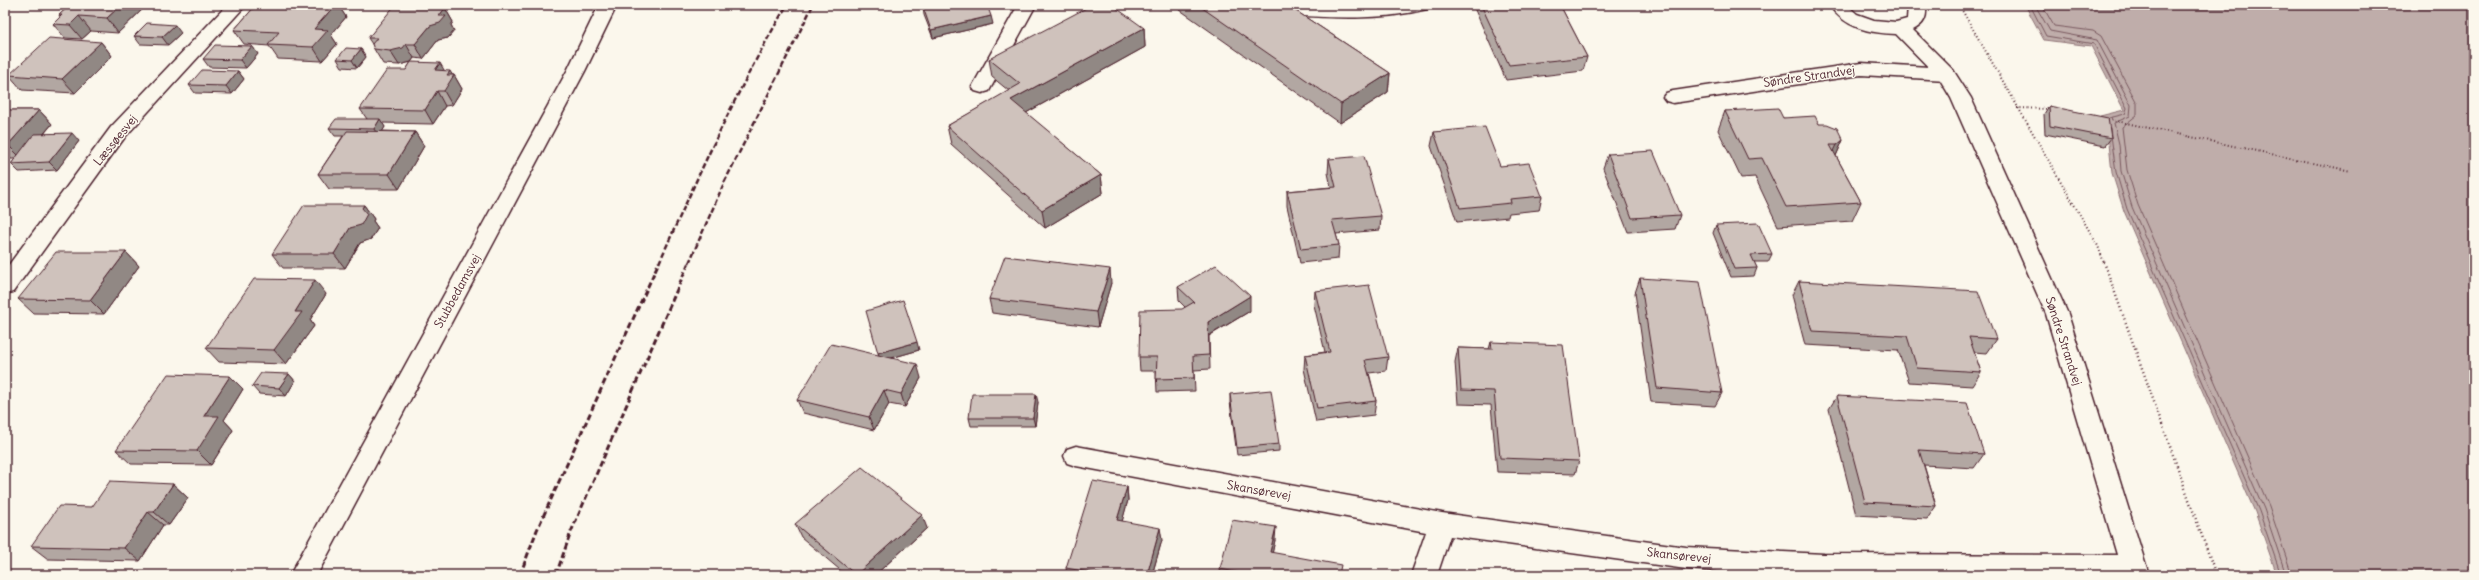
<svg xmlns="http://www.w3.org/2000/svg" width="2479" height="580" font-family="Delius,sans-serif">
  <rect width="100%" height="100%" fill="#fbf7ec"/>
  <filter id="ink" filterUnits="userSpaceOnUse"><feTurbulence type="fractalNoise" baseFrequency=".025" numOctaves="2"/><feDisplacementMap in="SourceGraphic" scale="8" xChannelSelector="R" yChannelSelector="G"/><feConvolveMatrix kernelMatrix="1 2 1 2 8 2 1 2 1" color-interpolation-filters="sRGB"/></filter>
  <g filter="url(#ink)">
    <path fill="#bfadaa" stroke="#907477" d="M2025 5H2474V575H2277L2255 512 2124 211 2112 173 2108 134 2100 116 2124 110 2091 46 2044 40Z"/>
    <g fill="none" stroke-linecap="round" stroke-linejoin="round">
      <path stroke="#79585e" stroke-width="1" d="M2030 5 2046 36 2094 44 2127 108 2125 114 2109 118
        M2035 5 2050 31 2097 40 2131 105 2130 116 2114 123 2119 144 2121 171 2132 207 2264 509 2286 575
        M2042 5 2054 26 2093 31 2101 36 2137 103V115L2122 127 2127 170 2138 205 2269 506 2292 575
        M2110 128 2116 172 2127 209 2259 511 2281 575"/>
      <g stroke="#4a1f2b" stroke-width="3">
        <path id="service" d="M1256 5H1430L1427 9C1376 22 1321 17 1269 14L1263 12Z"/>
      </g>
      <g stroke="#4a1f2b" stroke-width="3">
        <path id="minor" d="M227 5H246L125 137 13 292 5 294V270L111 127Z
          M1018 5H1036L989 91 982 93 975 91 972 87Z
          M1861 63 1946 68 1953 70 1955 74 1953 78 1946 80 1861 75 1673 103 1666 101 1663 97 1666 93 1673 91Z
          M1076 446 1442 513 1686 547 1824 554 2133 555 2142 559 2146 567 2142 575H1781L1686 569 1450 536 1437 575H1411L1426 532 1076 466 1067 463 1064 456 1067 449Z"/>
      </g>
      <g stroke="#4a1f2b" stroke-width="3">
        <path id="tertiary" d="M599 5H617L585 71 317 575H290L567 71Z"/>
      </g>
      <g stroke="#4a1f2b" stroke-width="3">
        <path id="secondary" d="M1829 5H1847L1857 14 1874 20 1896 22 1907 19 1908 5H1926C1927 17 1925 24 1913 30L1953 70 1971 98 2068 314 2149 575H2123L2046 314 1951 98 1939 78 1896 34C1869 33 1845 28 1829 5Z"/>
      </g>
      <path stroke="#4a1f2b" stroke-width="2" stroke-dasharray="1 2.5" stroke-linecap="butt" d="M1959 5 2098 246 2104 263
        M2017 108 2051 109
        M2060 109 2351 171"/>
      <path stroke="#4a1f2b" stroke-width="2.5" stroke-dasharray="1 3" stroke-linecap="butt" d="M2104 262 2216 575"/>
      <use href="#service" fill="#fbf7ec" fill-rule="evenodd"/>
      <use href="#minor" fill="#fbf7ec" fill-rule="evenodd"/>
      <use href="#tertiary" fill="#fbf7ec" fill-rule="evenodd"/>
      <use href="#secondary" fill="#fbf7ec" fill-rule="evenodd"/>
      <path stroke="#4a1f2b" stroke-width="2.5" stroke-dasharray="5.5 2.5" stroke-linecap="butt" d="M659 263C698 176 738 87 787 5
        M689 263 724 183 813 5"/>
      <path stroke="#4a1f2b" stroke-width="3" stroke-dasharray="6 3" stroke-linecap="butt" d="M520 575 537 530 659 262
        M556 575 571 532 689 262"/>
    </g>
    <path fill="#b2a7a2" stroke="#4a1f2b" d="M70 5H147L118 33 91 31 82 39 65 38 53 24 60 17 59 15Z
      M256 5H338L346 17 331 35 337 44 322 61 278 59 269 46 244 44 234 30Z
      M381 5H417L416 6 445 8 453 22 451 25 454 31 448 38 438 40 423 59 414 58 411 62 445 71 452 75H454L462 89 452 105 445 106 433 124 382 123 385 127 382 131 415 132 424 146 399 189H329L318 174 343 136H335L329 128 367 119 360 109 406 70 411 62 399 65 383 64 374 49 372 44 368 38 395 6Z
      M1173 5H1287L1390 73 1388 92 1340 123Z
      M1475 5H1560L1587 57 1583 71 1506 80 1475 10Z
      M923 7 993 24 933 38 924 15Z
      M1144 28 1145 47 1026 113 1101 175 1103 193 1045 228 951 144 947 126 1009 91 992 77 989 59Z
      M181 33 168 45 140 44 134 36Z
      M101 42 112 56 75 93 22 90 9 75Z
      M252 46 258 54 246 68 209 67 203 59Z
      M361 49 366 57 357 68 342 67 337 59Z
      M238 71 244 79 232 94 195 93 189 85Z
      M2049 106 2111 138 2105 146 2045 134 2044 114Z
      M5 110H39L52 124 44 134 79 141 57 170 19 172 11 164 15 159H5Z
      M1725 111 1783 118 1819 124 1843 140 1836 156 1861 202 1852 221 1778 226 1755 177 1741 178 1718 130Z
      M1434 132 1500 166 1542 196 1539 210 1509 213 1508 217 1457 222 1431 146Z
      M1608 154 1680 215 1675 229 1628 232 1603 168Z
      M1329 159 1381 216 1380 230 1336 234 1339 245 1338 259 1300 263 1287 206V191L1331 187 1328 173Z
      M364 205 374 219 373 221 378 228 371 239 360 243 345 268H283L272 254Z
      M1716 225 1772 254 1768 262H1754L1757 268 1754 276 1731 277 1713 233Z
      M126 252 139 266 104 314 33 313 18 299Z
      M1640 278 1722 393 1715 406 1651 402 1635 293Z
      M1799 281 1996 339 1986 353 1974 352 1981 372 1972 386 1909 382 1898 350 1805 345 1792 295Z
      M1111 283 1098 327 992 313 989 299Z
      M1178 287 1250 311 1209 336 1210 369 1194 370 1195 391 1157 392 1156 371H1140L1139 357 1185 307 1179 301Z
      M1315 291 1388 357 1386 371 1369 373 1376 401 1374 415 1316 422 1304 369 1305 355 1325 352 1314 305Z
      M326 294 310 320 314 326 286 364 219 362 206 348Z
      M1491 342 1579 461 1575 474 1497 472 1491 405 1458 404 1455 362 1458 348 1489 349Z
      M919 350 891 358 921 378 905 407 889 404 874 430 803 413 797 400 879 355Z
      M289 374 295 381 286 396 259 394 252 386Z
      M243 389 224 420 233 430 211 465 131 464 116 450Z
      M1230 394 1279 444V451L1237 455 1230 402Z
      M1837 396 1984 454 1974 468 1924 465 1936 506 1927 519 1856 515 1829 409Z
      M1038 402 1035 426H971L969 418Z
      M173 484 188 498 169 525H163L140 561 48 559 31 546 92 507Z
      M1127 487 1128 500 1122 521 1162 540 1152 575H1067L1066 568Z
      M795 524 927 528 875 575H846L801 537Z
      M1275 540 1272 553 1340 575H1221L1220 569Z"/>
    <path fill="#918884" stroke="#4a1f2b" d="M121 5H147L118 33 107 18Z
      M335 5H338L346 17 331 35 337 44 322 61 313 47 314 29Z
      M445 8 453 22 451 25 454 31 448 38 438 40 423 59 415 44 430 26 439 16Z
      M79 16 91 31 82 39 70 25Z
      M991 16 993 24 933 38 931 30Z
      M175 25 181 33 168 45 162 37Z
      M1144 28 1145 47 1015 119 1011 100Z
      M101 42 112 56 75 93 62 79Z
      M406 44 414 58 411 62 399 65 390 51Z
      M252 46 258 54 246 68 240 60Z
      M361 49 366 57 357 68 352 60Z
      M440 63 447 75 450 71 453 76 454 75 462 89 452 105 444 91 435 70Z
      M238 71 244 79 232 94 226 86Z
      M1390 73 1388 92 1340 123 1341 104Z
      M437 91 445 106 433 124 425 110Z
      M39 110 52 124 22 159 8 145Z
      M380 119 385 127 379 137 374 129Z
      M415 132 424 146 399 189 389 174Z
      M72 133 79 141 57 170 49 162Z
      M1843 140 1835 158 1828 163 1837 145Z
      M1101 175 1103 193 1045 228 1042 210Z
      M364 205 374 219 373 221 378 228 371 239 360 243 345 268 334 254Z
      M126 252 139 266 104 314 90 300Z
      M1110 269 1111 283 1098 327 1096 312Z
      M315 280 326 294 310 320 314 326 286 364 274 350 295 312Z
      M1250 296V311L1208 336V322Z
      M917 342 919 350 881 361 878 353Z
      M917 364 921 378 905 407 901 394Z
      M289 374 295 381 286 396 279 388Z
      M230 376 243 389 224 420 233 430 211 465 197 451 204 416Z
      M884 390 889 404 874 430 869 417Z
      M1036 394 1038 402 1035 426 1033 418Z
      M173 484 188 498 169 525 154 512Z
      M1127 487 1128 500 1119 533 1117 520Z
      M148 512 163 525 140 561 124 548Z
      M922 515 927 528 875 575H856Z
      M1276 527 1275 540 1270 565V552Z
      M1160 528 1162 540 1152 575H1147Z"/>
    <path fill="#cfc2bc" stroke="#4a1f2b" d="M70 5H121L107 18 79 16 70 25 53 24 62 15H59Z
      M256 5H335L314 29 328 30 313 47 268 45 279 32 234 30Z
      M395 5 445 8 439 16H446L440 23 430 26 415 44H406L403 48 390 51 374 49 372 44 377 38H368Z
      M931 5H987L991 16 931 30 923 7Z
      M1092 5H1112L1144 28 1011 100 1101 175 1042 210 947 126 1020 84 989 59Z
      M1198 5H1287L1390 73 1341 104Z
      M1481 5H1560L1587 57 1509 65Z
      M147 23 175 25 162 37 134 36Z
      M49 38 101 42 62 79 9 75Z
      M215 45 252 46 240 60 203 59Z
      M346 48 361 49 352 60 337 59Z
      M411 62 440 63 435 70 450 71 447 75H454L444 91H437L425 110 360 109 387 70H406Z
      M202 70 238 71 226 86 189 85Z
      M2049 106 2108 118 2111 138 2050 126Z
      M1778 108 1783 118 1815 116 1819 124H1827L1837 128 1843 140 1837 145H1830L1861 202 1786 207 1762 158 1748 159 1725 111Z
      M5 110H39L8 145H5Z
      M336 119H380L374 129 329 128Z
      M1485 127 1500 166 1529 163 1542 196 1510 199 1511 203 1460 208 1434 132Z
      M347 131 415 132 389 174H318Z
      M72 133 49 162 11 164 34 134Z
      M1653 151 1680 215 1632 218 1608 154Z
      M1364 156 1381 216 1332 220 1339 245 1301 249 1287 191 1336 187 1329 159Z
      M304 205H364L362 208 367 214 361 225 350 228 334 254H272Z
      M1758 223 1772 254 1751 255 1757 268 1734 269 1716 225Z
      M56 252H126L90 300 18 299Z
      M1005 256 1110 269 1096 312 989 299Z
      M1216 265 1250 296 1208 322 1209 355 1193 356 1194 378 1156 379 1157 357H1139L1140 310 1182 309 1194 302 1178 287Z
      M1640 278 1700 282 1722 393 1657 388Z
      M254 279 315 280 295 312H302L274 350 206 348Z
      M1799 281 1978 291 1996 339 1969 337 1981 372 1917 368 1907 336 1812 331Z
      M1369 285 1388 357 1365 360 1376 401 1317 408 1305 355 1330 352 1315 291Z
      M903 300 917 342 878 353 866 311Z
      M1491 342 1563 345 1579 461 1500 458 1494 391 1461 390 1458 348 1492 349Z
      M831 344 917 364 901 394 884 390 869 417 797 400Z
      M261 373 289 374 279 388 252 386Z
      M168 374 230 376 204 416H219L197 451 116 450Z
      M1271 390 1279 444 1237 448 1230 394Z
      M972 394H1036L1033 418H969Z
      M1837 396 1967 403 1984 454 1919 450 1936 506 1865 502Z
      M862 467 922 515 856 575 795 524Z
      M110 481 173 484 154 512H148L124 548 31 546 59 506 92 507Z
      M1093 481 1127 487 1117 520 1160 528 1147 575H1106L1066 568Z
      M1232 520 1276 527 1270 552 1341 565 1339 575H1241V573L1220 569Z"/>
  </g>
  <g text-anchor="middle" dominant-baseline="central" stroke-width="3" stroke-linejoin="round" paint-order="stroke">
    <g font-size="12" fill="#4a1f2b" stroke="#fbf7ec">
      <text transform="translate(1809 76) rotate(-8)">Søndre Strandvej</text>
      <text transform="translate(115 140) rotate(-51)">Læssøesvej</text>
      <text transform="translate(457 291) rotate(-61)">Stubbedamsvej</text>
      <text transform="translate(2064 341) rotate(72)">Søndre Strandvej</text>
      <text transform="translate(1259 490) rotate(10)">Skansørevej</text>
      <text transform="translate(1679 555) rotate(6)">Skansørevej</text>
    </g>
  </g>
  <rect width="2479" height="580" fill="none" stroke="#fbf7ec" stroke-width="20"/>
  <rect x="10" y="10" width="2459" height="560" fill="none" stroke="#4a1f2b" stroke-width="1.5" filter="url(#ink)"/>
</svg>
